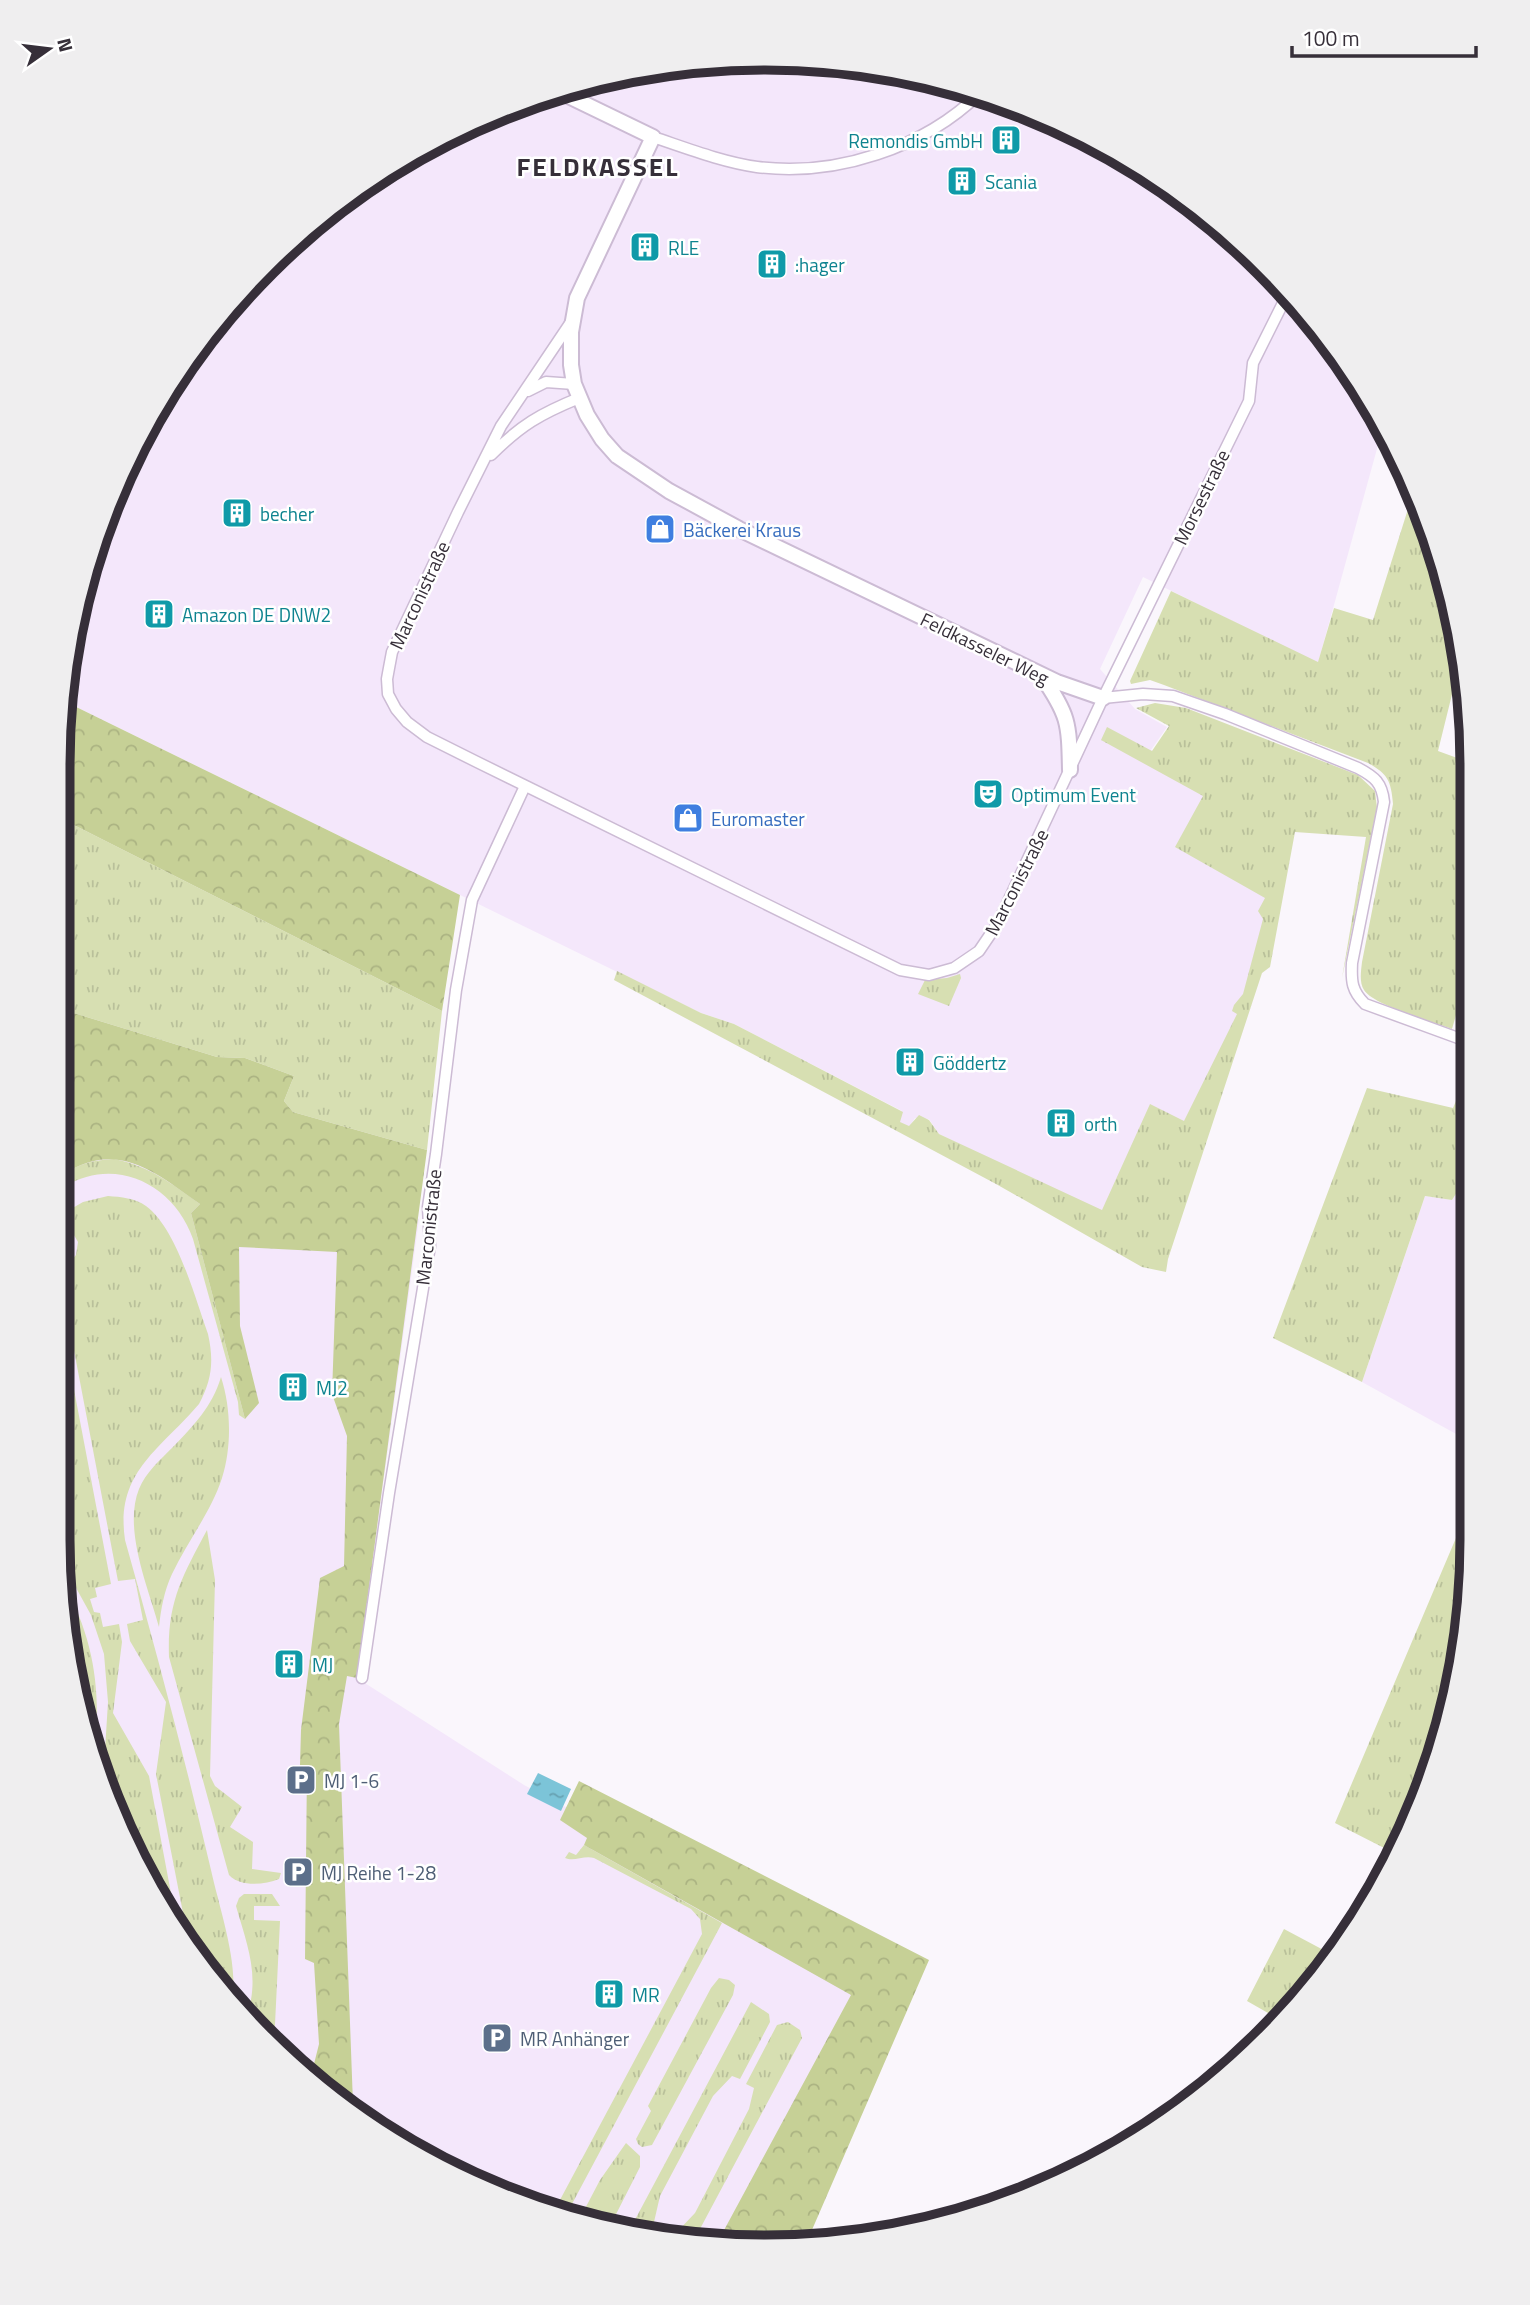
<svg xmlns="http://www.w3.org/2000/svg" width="1530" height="2305" font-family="'Titillium Web',sans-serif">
  <defs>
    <pattern id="grass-tufts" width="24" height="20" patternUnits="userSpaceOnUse" patternTransform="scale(1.75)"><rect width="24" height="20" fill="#d7dfb2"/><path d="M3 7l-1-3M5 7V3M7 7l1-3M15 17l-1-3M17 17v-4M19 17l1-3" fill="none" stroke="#b9c09a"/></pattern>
    <pattern id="forest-crowns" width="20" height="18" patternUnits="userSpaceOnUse" patternTransform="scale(1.75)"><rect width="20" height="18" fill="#c6d096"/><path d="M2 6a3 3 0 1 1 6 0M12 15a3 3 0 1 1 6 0" fill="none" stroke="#abb382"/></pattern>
    <pattern id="water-ripples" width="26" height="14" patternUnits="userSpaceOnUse" patternTransform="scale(1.75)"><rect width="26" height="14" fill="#7cc4d8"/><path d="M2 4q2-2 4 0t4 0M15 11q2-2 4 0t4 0" fill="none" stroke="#66a0b0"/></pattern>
  </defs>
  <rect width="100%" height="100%" fill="#faf6fc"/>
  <path fill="#f4e7fb" d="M719 59 858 64 993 95 1119 153 1232 234 1326 335 1383 427 1318 663 1143 577 1100 669 1135 709 1167 727 1151 750 1295 831 1168 1259 1015 1171 939 1134 929 1119 915 1118 909 1127 899 1122 902 1111 734 1024 701 1013 64 701V672L82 582 131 453 234 298 335 204 453 131 582 82Z
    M64 1051 419 1219 357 1678 524 1785 598 1824 883 1985 718 2246 582 2223 495 2194 334 2101 265 2040 177 1933 95 1767 64 1633Z
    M1468 1175 1467 1440 1362 1382 1425 1196 1452 1200Z"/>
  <path fill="url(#grass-tufts)" d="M1414 490 1448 582 1461 658 1438 751 1471 763 1470 966 1452 1029C1433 1022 1373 1005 1364 990 1359 982 1361 971 1362 962L1393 804C1391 781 1388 774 1368 763L1164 685 1150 680 1131 684 1130 681 1171 591 1318 662 1334 608 1373 620Z
    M1155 703 1186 708 1358 775 1375 791 1377 808 1342 978 1366 837 1295 832 1270 967 1262 973 1168 1259 1166 1272 1142 1267 996 1184 614 980 617 971 701 1013 734 1024 903 1112 900 1122 909 1126 919 1115 929 1120 939 1134 1102 1210 1150 1104 1184 1121 1237 1014 1232 1011 1234 1005 1243 994 1263 919 1258 911 1265 898 1175 847 1203 796 1101 740 1107 727 1152 751 1169 726 1136 708Z
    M64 820 442 1011 427 1150 293 1112 284 1101 294 1076 245 1058 217 1057 64 1010Z
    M960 974 961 978 949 1006 918 994 925 980 947 978Z
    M1469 1070 1468 1175 1452 1200 1425 1196 1362 1382 1273 1338 1367 1088 1453 1108Z
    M114 1159C152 1167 170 1183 200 1204L191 1213 245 1419 239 1415 238 1402 193 1239C174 1185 116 1155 64 1187V1174C80 1163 95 1160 114 1159Z
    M108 1196C121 1197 135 1198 146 1206 177 1229 195 1298 208 1334 214 1361 212 1380 199 1404 160 1450 115 1472 125 1540 156 1650 185 1759 211 1870 219 1907 239 1964 232 2000L208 1970 206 1955 197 1957 190 1949 156 1774 166 1702 130 1641 127 1624 143 1620 135 1579 118 1581 64 1298V1269L76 1255 78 1242 64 1218V1213L83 1202Z
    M64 1337 111 1584 95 1588 97 1597 90 1599 94 1612 100 1613 103 1627 119 1624 122 1642 113 1713 149 1776 179 1936 103 1782 108 1702 104 1654 91 1615 64 1566Z
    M221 1377C231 1408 232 1446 222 1478 211 1512 187 1542 172 1574 164 1591 161 1609 159 1627 148 1587 123 1529 139 1489 146 1472 160 1460 173 1447 194 1425 212 1407 221 1377Z
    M1467 1512 1466 1633 1435 1767 1398 1855 1335 1823Z
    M207 1530 215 1580 210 1776 215 1786 242 1807 230 1827 253 1842 252 1869 281 1873 279 1879C264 1885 240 1887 229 1875L169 1657C167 1602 182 1577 207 1530Z
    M64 1585C87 1626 97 1667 97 1714L71 1665 64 1633Z
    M584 1845 722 1923 565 2217 553 2213 702 1934 700 1919 691 1909 594 1858C584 1855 574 1862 565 1858L569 1852 576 1855Z
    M244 1894H272L280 1906H254V1920L280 1921 274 2045 271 2046 246 2018C261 1977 247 1945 236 1906L239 1898Z
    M1284 1929 1331 1954 1296 2007 1282 2021 1247 2001Z
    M719 1978 729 1980 735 1985 733 1995 652 2145 642 2147 638 2144 636 2139 651 2111 648 2106 711 1988Z
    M751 2002 769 2014 770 2022 740 2079 732 2076 713 2096 660 2196 654 2222 661 2227 657 2236 629 2231Z
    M788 2022 800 2030 802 2038 693 2242 665 2237 669 2230 676 2233 695 2213 749 2109 754 2088 746 2084 777 2025Z
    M626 2143 640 2156V2167L609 2228 578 2222 600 2180Z"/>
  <path fill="url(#forest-crowns)" d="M64 701 460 895 442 1011 64 820Z
    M64 1010 217 1057 245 1058 294 1076 284 1101 293 1112 427 1150 357 1678 347 1676 339 1724 353 2104 377 2121 375 2124 334 2101 310 2080 319 2044 314 1963 305 1959 307 1766 300 1765 301 1730 320 1578 344 1566 347 1436 332 1394 337 1252 239 1247 240 1326 259 1403 245 1419 191 1213 200 1204C156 1173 118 1139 64 1174Z
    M579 1781 929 1960 805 2246 716 2245 851 1995 584 1845 587 1838 560 1820Z"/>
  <path fill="url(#water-ripples)" d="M538 1773 571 1789 561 1811 527 1794Z"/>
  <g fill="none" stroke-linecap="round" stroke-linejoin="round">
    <g stroke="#ccbbd4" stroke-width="13">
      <path id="street" d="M653 137C686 148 722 162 757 167 836 177 924 148 980 93
        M571 322 501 426 458 512 392 652 389 668 387 679 388 694 396 709 407 722 427 737 477 762 900 970 929 975 954 968 979 951 998 923 1103 698 1249 401 1253 363 1288 293
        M528 391 546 382 574 384
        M491 455C521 425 540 414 579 398
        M1103 698 1143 694 1173 696 1225 714 1358 768C1375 777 1382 783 1384 802L1352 963C1351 982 1352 991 1365 1004L1469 1042
        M362 1678 389 1493 430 1246 428 1207 436 1154 456 990 472 900 525 786"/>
    </g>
    <g stroke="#ccbbd4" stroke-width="18">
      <path id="secondary" d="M558 91 653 137 577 298 571 332V365L574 384 587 415 602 439 617 456 669 491 739 529 1057 682 1103 698
        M1041 675C1069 715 1069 723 1070 770"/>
    </g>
    <use href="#street" stroke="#fff" stroke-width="10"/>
    <use href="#secondary" stroke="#fff" stroke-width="14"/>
  </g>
  <defs>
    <g id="building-square" transform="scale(1.575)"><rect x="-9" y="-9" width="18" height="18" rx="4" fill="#0f9aa8" stroke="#fff"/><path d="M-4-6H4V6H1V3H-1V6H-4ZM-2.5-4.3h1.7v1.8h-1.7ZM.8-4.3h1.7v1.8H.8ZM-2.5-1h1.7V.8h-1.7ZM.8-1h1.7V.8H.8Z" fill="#fff"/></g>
    <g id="shop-square" transform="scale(1.575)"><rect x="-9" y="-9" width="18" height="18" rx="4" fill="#3f7fe0" stroke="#fff"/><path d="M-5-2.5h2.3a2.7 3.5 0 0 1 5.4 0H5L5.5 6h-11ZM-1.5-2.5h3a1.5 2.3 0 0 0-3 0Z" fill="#fff"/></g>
    <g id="theatre-square" transform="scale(1.575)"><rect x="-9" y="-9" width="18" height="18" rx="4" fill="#0f9aa8" stroke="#fff"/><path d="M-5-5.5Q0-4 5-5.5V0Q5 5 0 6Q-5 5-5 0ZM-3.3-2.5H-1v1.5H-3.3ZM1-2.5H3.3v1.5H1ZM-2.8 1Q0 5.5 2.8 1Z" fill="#fff"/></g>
    <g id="parking-square" transform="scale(1.575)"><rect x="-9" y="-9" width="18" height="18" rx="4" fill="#5c6f8a" stroke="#fff"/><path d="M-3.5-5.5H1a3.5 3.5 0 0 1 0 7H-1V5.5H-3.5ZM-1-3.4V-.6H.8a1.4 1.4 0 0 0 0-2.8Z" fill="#fff"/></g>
  </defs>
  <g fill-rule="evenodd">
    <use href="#building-square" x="1006" y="140"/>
    <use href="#building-square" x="962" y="181"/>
    <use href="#building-square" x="645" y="247"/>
    <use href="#building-square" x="772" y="264"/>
    <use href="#building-square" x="237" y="513"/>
    <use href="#shop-square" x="660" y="529"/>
    <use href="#building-square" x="159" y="614"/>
    <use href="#theatre-square" x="988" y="794"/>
    <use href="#shop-square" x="688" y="818"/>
    <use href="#building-square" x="910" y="1062"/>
    <use href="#building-square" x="1061" y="1123"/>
    <use href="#building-square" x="293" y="1387"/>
    <use href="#building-square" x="289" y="1664"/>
    <use href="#parking-square" x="301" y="1780"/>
    <use href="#parking-square" x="298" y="1872"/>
    <use href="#building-square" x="609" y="1994"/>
    <use href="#parking-square" x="497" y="2038"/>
  </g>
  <g text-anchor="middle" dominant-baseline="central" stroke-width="5" stroke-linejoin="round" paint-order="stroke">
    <g font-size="19" fill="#0d838f" stroke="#fff" text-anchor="start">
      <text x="983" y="140" text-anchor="end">Remondis GmbH</text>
      <text x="985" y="181">Scania</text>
      <text x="668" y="247">RLE</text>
      <text x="795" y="264">:hager</text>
      <text x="260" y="513">becher</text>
      <text x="182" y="614">Amazon DE DNW2</text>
      <text x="1011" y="794">Optimum Event</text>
      <text x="933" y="1062">Göddertz</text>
      <text x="1084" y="1123">orth</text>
      <text x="316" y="1387">MJ2</text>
      <text x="312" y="1664">MJ</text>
      <text x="632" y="1994">MR</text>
    </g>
    <g font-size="19" fill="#362f39" stroke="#fff">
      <text transform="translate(1201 497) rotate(-64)">Morsestraße</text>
      <text transform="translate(419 595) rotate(-65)">Marconistraße</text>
      <text transform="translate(985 648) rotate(26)">Feldkasseler Weg</text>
      <text transform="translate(1016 882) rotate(-63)">Marconistraße</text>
      <text transform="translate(428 1227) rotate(-84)">Marconistraße</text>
    </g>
    <g font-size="19" fill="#366cbe" stroke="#fff" text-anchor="start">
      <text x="683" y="529">Bäckerei Kraus</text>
      <text x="711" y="818">Euromaster</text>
    </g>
    <g font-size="19" fill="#4e5e75" stroke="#fff" text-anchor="start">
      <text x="324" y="1780">MJ 1-6</text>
      <text x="321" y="1872">MJ Reihe 1-28</text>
      <text x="520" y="2038">MR Anhänger</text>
    </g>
    <g font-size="26" font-weight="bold" letter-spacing="2" fill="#362f39" stroke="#fff">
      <text x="598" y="166">FELDKASSEL</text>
    </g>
  </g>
  <path d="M0 0H1530V2305H0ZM765 70H765A695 695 0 0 1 1460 765V1540A695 695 0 0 1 765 2235H765A695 695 0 0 1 70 1540V765A695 695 0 0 1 765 70Z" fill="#efeeef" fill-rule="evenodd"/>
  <path fill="none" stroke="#362f39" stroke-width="9" d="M765 70H765A695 695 0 0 1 1460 765V1540A695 695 0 0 1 765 2235H765A695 695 0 0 1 70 1540V765A695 695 0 0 1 765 70Z"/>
  <g transform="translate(49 49) rotate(76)" stroke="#ffffff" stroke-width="5" paint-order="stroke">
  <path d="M0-5L12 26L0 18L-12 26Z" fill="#362f39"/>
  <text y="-10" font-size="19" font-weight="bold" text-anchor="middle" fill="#362f39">N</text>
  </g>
  <path d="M1292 46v10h184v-10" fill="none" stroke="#362f39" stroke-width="3.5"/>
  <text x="1302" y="46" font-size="21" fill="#362f39" stroke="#ffffff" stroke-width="5" paint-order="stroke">100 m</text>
</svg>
